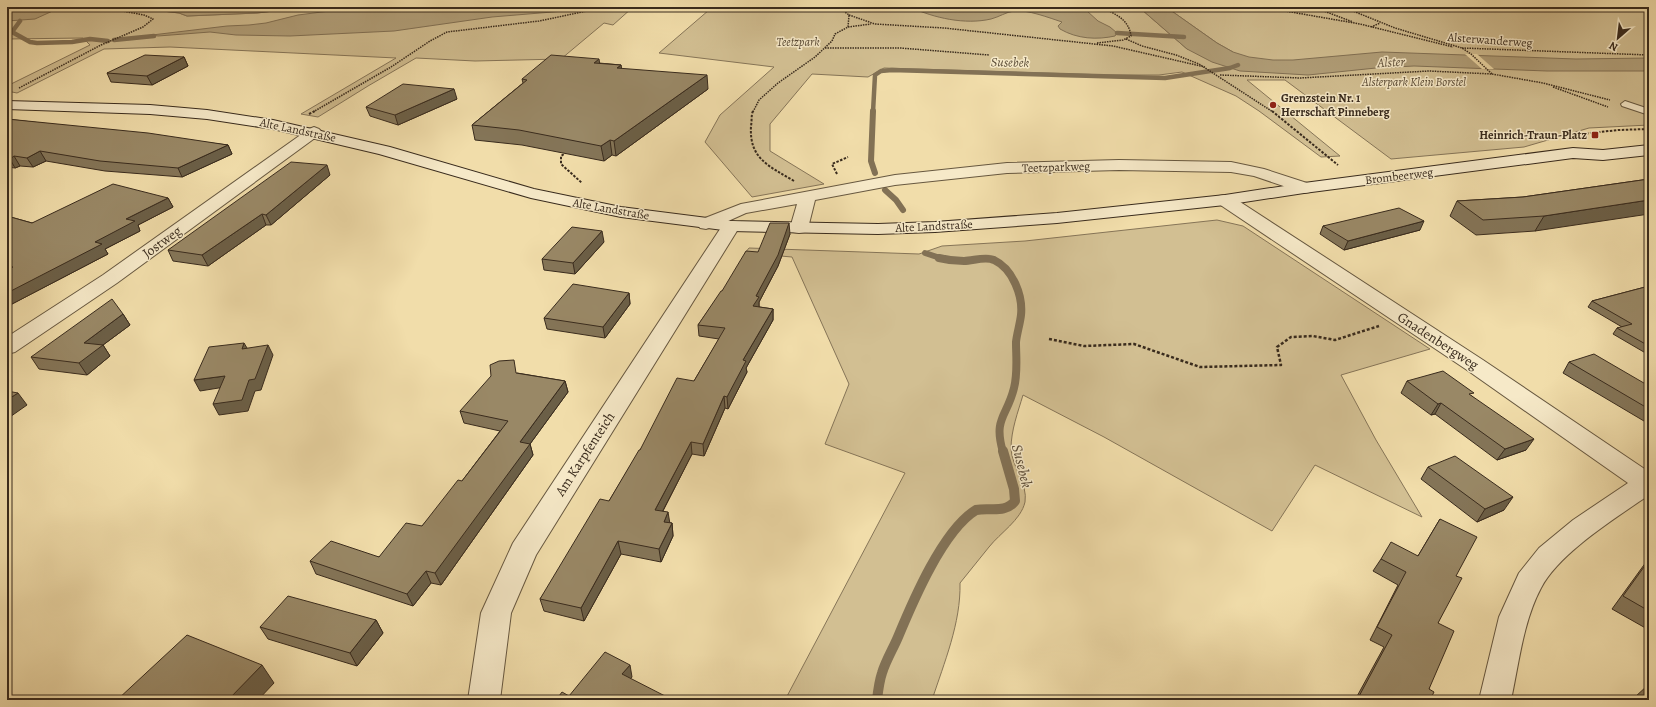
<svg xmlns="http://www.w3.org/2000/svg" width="1656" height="707" font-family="Alegreya,serif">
  <rect width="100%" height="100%" fill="#f1ddaa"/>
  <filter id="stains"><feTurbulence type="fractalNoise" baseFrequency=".005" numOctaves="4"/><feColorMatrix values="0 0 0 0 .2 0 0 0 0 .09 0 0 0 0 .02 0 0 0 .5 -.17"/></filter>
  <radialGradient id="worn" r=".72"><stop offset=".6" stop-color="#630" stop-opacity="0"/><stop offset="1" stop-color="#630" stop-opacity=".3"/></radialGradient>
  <path fill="#d2bf92" stroke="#867558" d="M7 7H130L179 13 187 16 257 13 306 7H645L632 8 613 25 604 23 561 59 475 61 416 58 368 86 318 117 301 114 396 58 170 47 104 49 17 93 7 91V86L90 45 83 38 7 39Z
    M668 7H1136L1141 9 1187 49 1233 52 1217 43 1166 7H1649V125L1589 128 1524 147 1391 159 1285 80H1247L1340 156 1321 157 1259 111 1236 96 1182 72 1159 75H1108L884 68 868 77 812 74 770 124V151L824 184 752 197 705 142 720 115 774 67 659 53 709 10Z
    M1217 220 1243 226 1430 349 1341 375 1376 440 1422 517 1315 465 1272 531 1104 437 1023 395C1018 412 1011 430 1011 449 1012 467 1028 484 1025 502 1021 520 1000 533 989 547 979 559 970 571 960 583 961 623 944 663 932 700H785L905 473 825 444 849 384 792 257 745 253 749 248 919 254 942 246 1025 241Z"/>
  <path fill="#b2a07a" stroke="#827155" d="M7 7H55L57 9 35 19 7 21Z
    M130 7H306L257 13 187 16 179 13Z
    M361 7H580L564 11 492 17 394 31 290 36 236 35 210 32 158 36 152 35 227 26 249 25 266 23 298 15Z
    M910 7H1073L1087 11 1098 21 1110 27 1117 33 1115 36C1097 40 1077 39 1060 29L1058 26 1062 22C1050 18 1026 9 1014 11 1006 12 999 17 991 19 965 25 934 18 910 7Z
    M1136 7H1166L1217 43 1233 52 1249 57 1273 60H1293L1382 52 1576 59 1649 58V71H1547L1414 66 1376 68 1308 75 1240 71 1212 62 1187 49 1141 9Z"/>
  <path fill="#f1ddaa" d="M1465 54H1477L1494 69H1482Z"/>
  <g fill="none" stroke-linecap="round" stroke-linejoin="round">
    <path stroke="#827155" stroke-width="4.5" d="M57 8 64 7
      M20 21 12 32 30 42 37 43 72 42 90 39 108 41
      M1117 33 1184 37
      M114 40 154 36
      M873 112 875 75 881 71 892 70 1165 78 1230 68 1238 65"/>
    <path stroke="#827155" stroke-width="6" d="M873 111 871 161 875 173
      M885 190 896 200 903 210
      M925 253 943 259"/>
    <path stroke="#827155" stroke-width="8" d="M939 258C947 260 955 261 964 261 973 261 985 256 994 260 1013 269 1023 296 1021 315 1020 324 1017 333 1016 342 1016 357 1018 373 1014 388 1007 417 993 418 1003 452"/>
    <path stroke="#827155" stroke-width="10" d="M877 700C878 691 879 682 882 673 886 660 893 649 898 637 913 601 943 530 976 510 990 507 1005 514 1015 501L1014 489 1003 451"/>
    <g stroke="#675840" stroke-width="2">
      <path id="lane" d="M1625 101 1649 109V115L1622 106 1621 104Z"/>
    </g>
    <g stroke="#675840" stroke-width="2">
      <path id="street" d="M314 127 319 129 322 132 319 135 117 283 15 352 7 354V337L103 275 309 129Z
        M1119 160 1231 162 1264 169 1310 184 1312 188 1310 192 1304 193 1254 176 1231 172 1119 170 1007 173 895 185 815 200 808 228 805 232 799 233 793 232 790 228 797 204 746 213 726 222 731 221 737 222 740 226 536 555 511 613 500 700H468L481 613 513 543 724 223 706 229 700 228 697 224 700 220 741 204 895 175 1007 163Z
        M1225 195 1231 196 1483 360 1649 472V495C1617 517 1559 553 1541 588 1523 622 1519 663 1511 700H1479L1499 617 1519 573 1539 548 1573 520 1628 483 1467 370 1219 204 1216 200 1219 196Z"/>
    </g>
    <g stroke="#392b1d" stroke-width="2">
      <path id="secondary" d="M7 101 150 105 207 110 273 120 390 147 534 189 621 207 731 221 878 224 935 222 1057 213 1225 195 1304 183 1573 148 1603 150 1649 145V155L1603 160 1573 158 1304 193 1225 205 1057 223 935 232 878 234 731 231 621 217 531 198 379 154 273 129 207 119 150 114 7 109Z"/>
    </g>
    <path stroke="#392b1d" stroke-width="1.5" stroke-dasharray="1.5 1" stroke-linecap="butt" d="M1262 7 1360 24 1453 47
      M1313 7 1353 22
      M849 15 875 24 944 28 1113 46 1205 67
      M848 27 871 24
      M1371 27 1380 23
      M1126 39 1142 46 1176 55 1199 64 1273 112
      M1097 43 1123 40 1131 36C1129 19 1114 13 1100 7
      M825 48H900L989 55
      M1462 48 1649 55
      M1492 74 1543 83 1610 100
      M1220 75 1300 78 1429 71 1492 74 1471 54 1462 48 1395 28 1343 7
      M1553 87 1608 107
      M19 88 101 45 143 27 153 19 144 15 117 10 93 8 70 9 62 7
      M313 112 391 67 430 41 447 32 539 21 606 7
      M753 112 759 100 778 83 815 57 832 41 835 34 848 27 849 15 838 7"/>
    <path stroke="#392b1d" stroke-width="2" stroke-dasharray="2.5 1.5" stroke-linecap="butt" d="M753 111C751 115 752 121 751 126 749 159 769 166 794 181
      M1272 111 1338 165
      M309 114 315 111
      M1582 134 1618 130 1649 129
      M567 152 561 156V164L582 183
      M837 174 832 164 848 157"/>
    <path stroke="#392b1d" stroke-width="2.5" stroke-dasharray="3 2" stroke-linecap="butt" d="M1049 339 1084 346 1134 344 1200 367 1281 365 1277 347 1291 337 1313 336 1335 340 1379 326"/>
    <use href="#lane" fill="#f6e9c8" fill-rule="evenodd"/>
    <use href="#street" fill="#f6e9c8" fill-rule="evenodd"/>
    <use href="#secondary" fill="#f6e9c8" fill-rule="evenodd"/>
  </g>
  <path fill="#847558" stroke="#392b1d" d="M184 57 188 66 152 85 111 82 107 73Z
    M599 63 621 65V69L708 89 616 156 612 155 604 161 522 145 475 140 472 125 523 83 522 79Z
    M457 99 398 125 370 116 366 107Z
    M7 119 228 145 232 154 182 177 105 171 46 161 33 167 20 166 15 168 7 167Z
    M330 175 271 225H266L208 266 173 261 168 250Z
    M1649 179 1535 231 1476 235 1450 216 1457 201 1523 197Z
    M168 198 173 207 138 225 140 231 105 249 108 254 12 304 7 303V216L32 223Z
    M1323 226 1420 230 1344 250 1320 234Z
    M790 234 778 266 759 302V307L773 309V320L746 368 747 372 728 409 725 408 704 456 692 454 663 511 670 523H672L673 536 661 562 621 554 584 621 544 611 540 599 609 501 640 450 694 381 719 339 699 336 698 325 722 291 758 252Z
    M604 242 575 274 544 270 542 259Z
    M1649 286V355L1613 334 1617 328 1622 327 1588 307 1592 301Z
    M629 293 630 304 605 338 547 329 544 318Z
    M123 314 130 325 103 345 110 356 87 375 39 369 31 357Z
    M1569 362 1649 386V424L1563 373Z
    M517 373 565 381 568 392 530 444 533 455 441 585 431 583 413 606 316 574 310 561 379 557 422 526 462 481 500 431 464 423 460 411Z
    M1407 381 1472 396 1526 450 1497 460 1435 414 1431 415 1401 393Z
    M1428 467 1504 510 1477 522 1421 479Z
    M1440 519 1456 576 1438 623 1429 689 1430 700H1355L1384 647 1370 640 1398 585 1373 571 1381 559 1418 556Z
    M1649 558V630L1612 609Z
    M376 620 383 633 357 666 268 639 260 627Z
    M1648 685 1649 700H1635V697Z"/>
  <path fill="#6b5f47" stroke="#392b1d" d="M184 57 188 66 152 85 147 76Z
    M599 59 601 72 594 63Z
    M621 65 623 78 617 68Z
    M707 75 708 89 616 156 614 141Z
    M454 89 457 99 398 125 395 115Z
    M610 140 612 155 604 161 601 146Z
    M228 145 232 154 182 177 178 168Z
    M40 151 46 161 33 167 27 158Z
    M14 156 20 166 15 168 10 159Z
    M327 165 330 175 271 225 266 215Z
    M168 198 173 207 138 225 140 231 105 249 108 254 12 304 7 297V293L95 242 126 219Z
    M1649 200V214L1535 231 1544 216Z
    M262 214 266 225 208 266 202 255Z
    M1424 221 1420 230 1344 250 1348 241Z
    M789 223 790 234 778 266 759 302V308L753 306 756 296Z
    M602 231 604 242 575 274 573 263Z
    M629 293 630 304 605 338 603 327Z
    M773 309V320L746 368 747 372 728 409 727 397 743 360Z
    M123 314 130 325 103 345 110 356 87 375 79 363 84 343Z
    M244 343 250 353 242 349Z
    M268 345 273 355 261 390 255 391 248 411 219 415 213 404 249 380Z
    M225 376 231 386 200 391 194 380Z
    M565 381 568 392 530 444 533 455 441 585 435 573 520 442Z
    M18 393 27 405 7 419V400Z
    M724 396 725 408 704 456 703 444Z
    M1441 403 1435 414 1431 415 1438 404Z
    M1534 439 1526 450 1497 460 1505 449Z
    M691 442 692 454 657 522 655 510Z
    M1513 497 1504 510 1477 522 1485 509Z
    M668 512 670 524 664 522Z
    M672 523 673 536 661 562 659 549Z
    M618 541 621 554 584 621 581 608Z
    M426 571 431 583 413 606 407 594Z
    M376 620 383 633 357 666 350 653Z
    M262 665 274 683 258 700H228Z
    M630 665 632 677 625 686 622 674Z"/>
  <path fill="#986" stroke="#392b1d" d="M145 55 184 57 147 76 107 73Z
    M551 55 599 59 594 63 621 65 617 68 707 75 614 141 610 140 601 146 519 130 472 125 527 80 522 79Z
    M403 84 454 89 395 115 366 107Z
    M7 119 148 133 228 145 178 168 100 161 40 151 27 158 14 156 10 159 7 158Z
    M291 162 327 165 266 215 262 214 202 255 168 250Z
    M1649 179V200L1544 216 1483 220 1457 201 1523 197Z
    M113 184 168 198 126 219 135 221 95 242 102 244 7 293V270L13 267 7 266V249L11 246 7 245V216L32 223Z
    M1399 208 1424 221 1348 241 1323 226Z
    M770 223H789L778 255 756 296 759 297 753 306 773 309 743 360 746 361 727 397 724 396 703 444 691 442 655 510 668 512 664 522 672 523 659 549 618 541 581 608 540 599 600 499 609 501 639 450H640L677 378 694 381 725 328 698 325 721 291H722L746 251 758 252Z
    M572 227 602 231 573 263 542 259Z
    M573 284 629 293 603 327 544 318Z
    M1649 286V346L1617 328 1632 324 1592 301Z
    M112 299 123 314 84 343 103 345 79 363 31 357Z
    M244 343 242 349 268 345 255 379 249 380 242 400 213 404 225 376 194 380 209 347Z
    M1594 354 1649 386V409L1569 362Z
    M514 360 516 373 565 381 520 442 530 444 435 573 426 571 407 594 310 561 331 541 379 557 406 523 422 526 458 480 462 481 508 421 460 411 491 376 490 365 499 361Z
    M1443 371 1474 393 1469 394 1534 439 1505 449 1441 403 1438 404 1407 381Z
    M7 391 18 393 7 400Z
    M1455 456 1513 497 1485 509 1428 467Z
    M1440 519 1477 537 1456 576 1462 578 1438 623 1454 631 1429 689 1434 692 1430 700H1357L1392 635 1377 627 1406 572 1381 559 1391 542 1418 556Z
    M1649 560V611L1623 596Z
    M288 596 376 620 350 653 260 627Z
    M187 635 262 665 228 700H117Z
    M605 652 630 665 622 674 667 697 664 700H556L562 692 569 696Z
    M1648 685H1649V700H1648Z"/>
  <g fill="#8f2418" stroke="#f6e9c8" stroke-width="1.5">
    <circle cx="1273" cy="105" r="4"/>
    <rect x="1591" y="131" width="8" height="8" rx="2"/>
  </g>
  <g text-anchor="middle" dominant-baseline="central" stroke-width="3" stroke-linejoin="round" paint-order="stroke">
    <g font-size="12" fill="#392b1d" stroke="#f6e9c8">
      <text transform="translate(1490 40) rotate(4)">Alsterwanderweg</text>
      <text transform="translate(298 130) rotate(12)">Alte Landstraße</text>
      <text transform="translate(1056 167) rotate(-2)">Teetzparkweg</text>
      <text transform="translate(1399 176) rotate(-7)">Brombeerweg</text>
      <text transform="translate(611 209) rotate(10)">Alte Landstraße</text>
      <text transform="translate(934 226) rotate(-3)">Alte Landstraße</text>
    </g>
    <g font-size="12" font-style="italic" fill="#584934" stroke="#f6e9c8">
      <text x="798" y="42">Teetzpark</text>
      <text x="1414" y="82">Alsterpark Klein Borstel</text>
    </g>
    <g font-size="12" font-weight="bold" fill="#392b1d" stroke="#f6e9c8" text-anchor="start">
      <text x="1281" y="98">Grenzstein Nr. 1<tspan x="1281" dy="14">Herrschaft Pinneberg</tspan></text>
      <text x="1587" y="135" text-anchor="end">Heinrich-Traun-Platz</text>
    </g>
    <g font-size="13" font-style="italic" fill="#5d4e39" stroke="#f6e9c8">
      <text transform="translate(1010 62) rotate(1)">Susebek</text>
      <text transform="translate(1391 62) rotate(-3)">Alster</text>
    </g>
    <g font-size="14" fill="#392b1d" stroke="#f6e9c8">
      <text transform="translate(162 242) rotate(-36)">Jostweg</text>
      <text transform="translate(1438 341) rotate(33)">Gnadenbergweg</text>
      <text transform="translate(585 454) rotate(-57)">Am Karpfenteich</text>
    </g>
    <g font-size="15" font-style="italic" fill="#5d4e39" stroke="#f6e9c8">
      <text transform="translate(1022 466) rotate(76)">Susebek</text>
    </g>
  </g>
  <rect width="1656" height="707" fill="none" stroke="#f1ddaa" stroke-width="24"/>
  <rect x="8" y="8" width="1640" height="691" fill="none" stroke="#392b1d" stroke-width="2"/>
  <rect x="12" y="12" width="1632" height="683" fill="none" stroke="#392b1d"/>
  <g transform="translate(1618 38) rotate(208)" stroke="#f6e9c8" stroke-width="3" paint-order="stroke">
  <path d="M0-3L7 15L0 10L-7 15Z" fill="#392b1d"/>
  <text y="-6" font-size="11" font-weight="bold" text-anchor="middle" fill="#392b1d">N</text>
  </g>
  <rect width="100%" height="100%" filter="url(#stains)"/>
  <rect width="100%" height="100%" fill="url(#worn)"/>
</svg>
